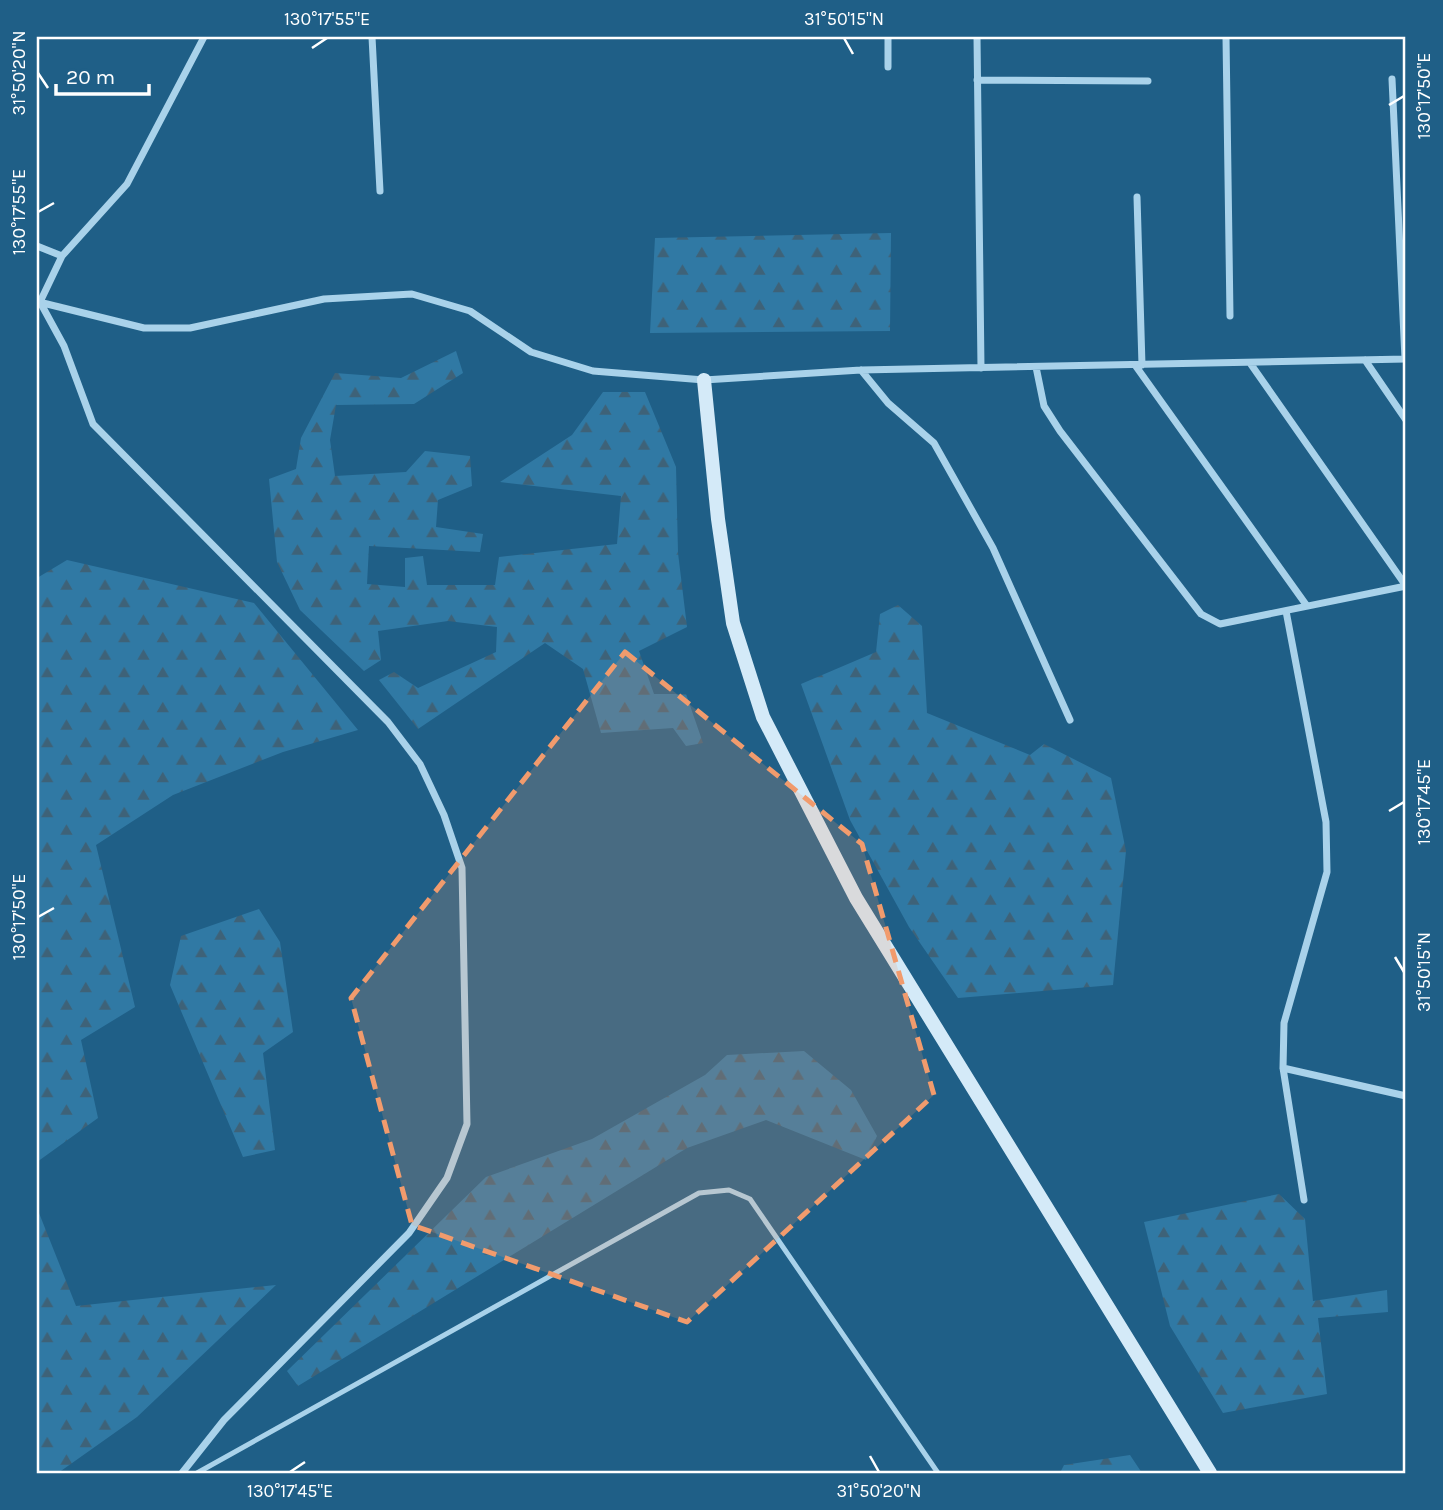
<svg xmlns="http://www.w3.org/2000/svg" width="1443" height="1510" font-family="Karla,sans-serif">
  <defs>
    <pattern id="forest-firs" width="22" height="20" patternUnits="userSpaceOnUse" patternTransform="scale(1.75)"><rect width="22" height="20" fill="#3079a4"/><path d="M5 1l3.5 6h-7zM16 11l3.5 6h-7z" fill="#3e6278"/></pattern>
  </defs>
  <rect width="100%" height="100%" fill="#1f5f87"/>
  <path fill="url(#forest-firs)" d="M891 233 890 331 650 333 655 238Z
    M456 351 463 373 414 404 336 405 330 440 335 476 406 472 425 451 470 456 472 486 438 500 436 527 483 534 480 552 369 546 367 584 405 587V558L423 556 427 585H495L499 557 617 544 621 496 500 482 572 435 603 392H645L676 467 678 553 687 627 639 651 654 694H686L703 743 686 746 673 728 601 733 583 669 545 643 418 729 379 680 394 672 418 688 496 652 497 627 448 621 378 631 381 660 364 671 300 610 277 562 269 479 296 469 301 438 335 373 401 378Z
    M67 560 254 603 358 730 283 752 173 795 96 845 135 1007 81 1040 98 1118 37 1162V578Z
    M898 605 922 626 927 713 1030 755 1044 744 1111 778 1126 851 1113 985 958 998 909 927 850 820 801 684 876 652 880 614Z
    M259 909 280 942 293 1032 263 1053 275 1150 243 1157 170 985 181 936Z
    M804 1051 851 1090 877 1136 866 1160 766 1120 687 1148 298 1386 287 1371 486 1177 592 1139 705 1075 727 1055Z
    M1279 1194 1305 1219 1313 1301 1387 1290 1388 1312 1318 1318 1327 1394 1223 1413 1170 1326 1144 1222Z
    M37 1208 76 1306 276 1285 137 1417 58 1473H37Z
    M1130 1455 1142 1473H1060L1064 1465Z"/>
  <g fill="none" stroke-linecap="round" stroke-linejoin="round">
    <path stroke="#a9d2ea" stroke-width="5" d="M197 1473 699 1193 729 1190 750 1199 938 1473"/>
    <path stroke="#a9d2ea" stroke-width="7" d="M372 37 380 191
      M977 37 981 368
      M1226 37 1230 316
      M888 67V37
      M1392 79 1405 359
      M977 80 1148 81
      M1137 197 1142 365
      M37 246 62 256
      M39 302 144 328H190L324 299 412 294 470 311 531 352 593 371 704 380 861 370 1406 359
      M40 302 64 346 93 424 388 722 420 764 444 815 462 868 467 1124 447 1178 409 1233 224 1420 182 1473
      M40 302 62 256 127 184 204 37
      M1365 360 1406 420
      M1250 363 1406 586
      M1135 365 1307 606
      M1036 367 1044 406 1060 431 1201 614 1220 624 1406 586
      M861 370 888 403 934 443 993 548 1070 720
      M1286 611 1326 822 1327 872 1284 1023 1283 1068 1304 1200
      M1283 1068 1406 1096"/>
    <path stroke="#d4eaf8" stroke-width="14" d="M704 380 718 519 733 623 763 717 856 898 1210 1473"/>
  </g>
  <path fill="#f19b6d" fill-opacity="0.2" stroke="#f19b6d" stroke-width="5" stroke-dasharray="14 9" stroke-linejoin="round" d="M625 652 862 844 934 1095 687 1322 412 1225 351 998Z"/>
  <path fill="none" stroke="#fff" stroke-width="2.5" d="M844 38 853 54M312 48 327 38M38 73 48 88M1389 105 1404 96M38 212 54 203M1389 811 1404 802M38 917 54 908M1395 957 1404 972M870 1456 879 1472M290 1472 305 1462"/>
  <rect width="1443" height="1510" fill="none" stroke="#1f5f87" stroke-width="77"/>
  <path d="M56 84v10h93v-10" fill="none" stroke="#ffffff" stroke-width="3.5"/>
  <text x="66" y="84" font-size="21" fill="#ffffff" stroke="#1f5f87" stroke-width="5" paint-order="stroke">20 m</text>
  <rect x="38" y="38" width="1366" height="1434" fill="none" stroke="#fff" stroke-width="2.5"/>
  <g font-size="18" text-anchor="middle" fill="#fff">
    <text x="327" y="25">130°17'55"E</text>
    <text x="844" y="25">31°50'15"N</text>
    <text transform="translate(19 73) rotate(-90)" y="6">31°50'20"N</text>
    <text transform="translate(1424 96) rotate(-90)" y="6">130°17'50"E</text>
    <text transform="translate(19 212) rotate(-90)" y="6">130°17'55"E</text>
    <text transform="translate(1424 802) rotate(-90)" y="6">130°17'45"E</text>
    <text transform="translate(19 917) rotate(-90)" y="6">130°17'50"E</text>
    <text transform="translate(1424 972) rotate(-90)" y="6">31°50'15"N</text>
    <text x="290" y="1497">130°17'45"E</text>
    <text x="879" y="1497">31°50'20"N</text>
  </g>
</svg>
